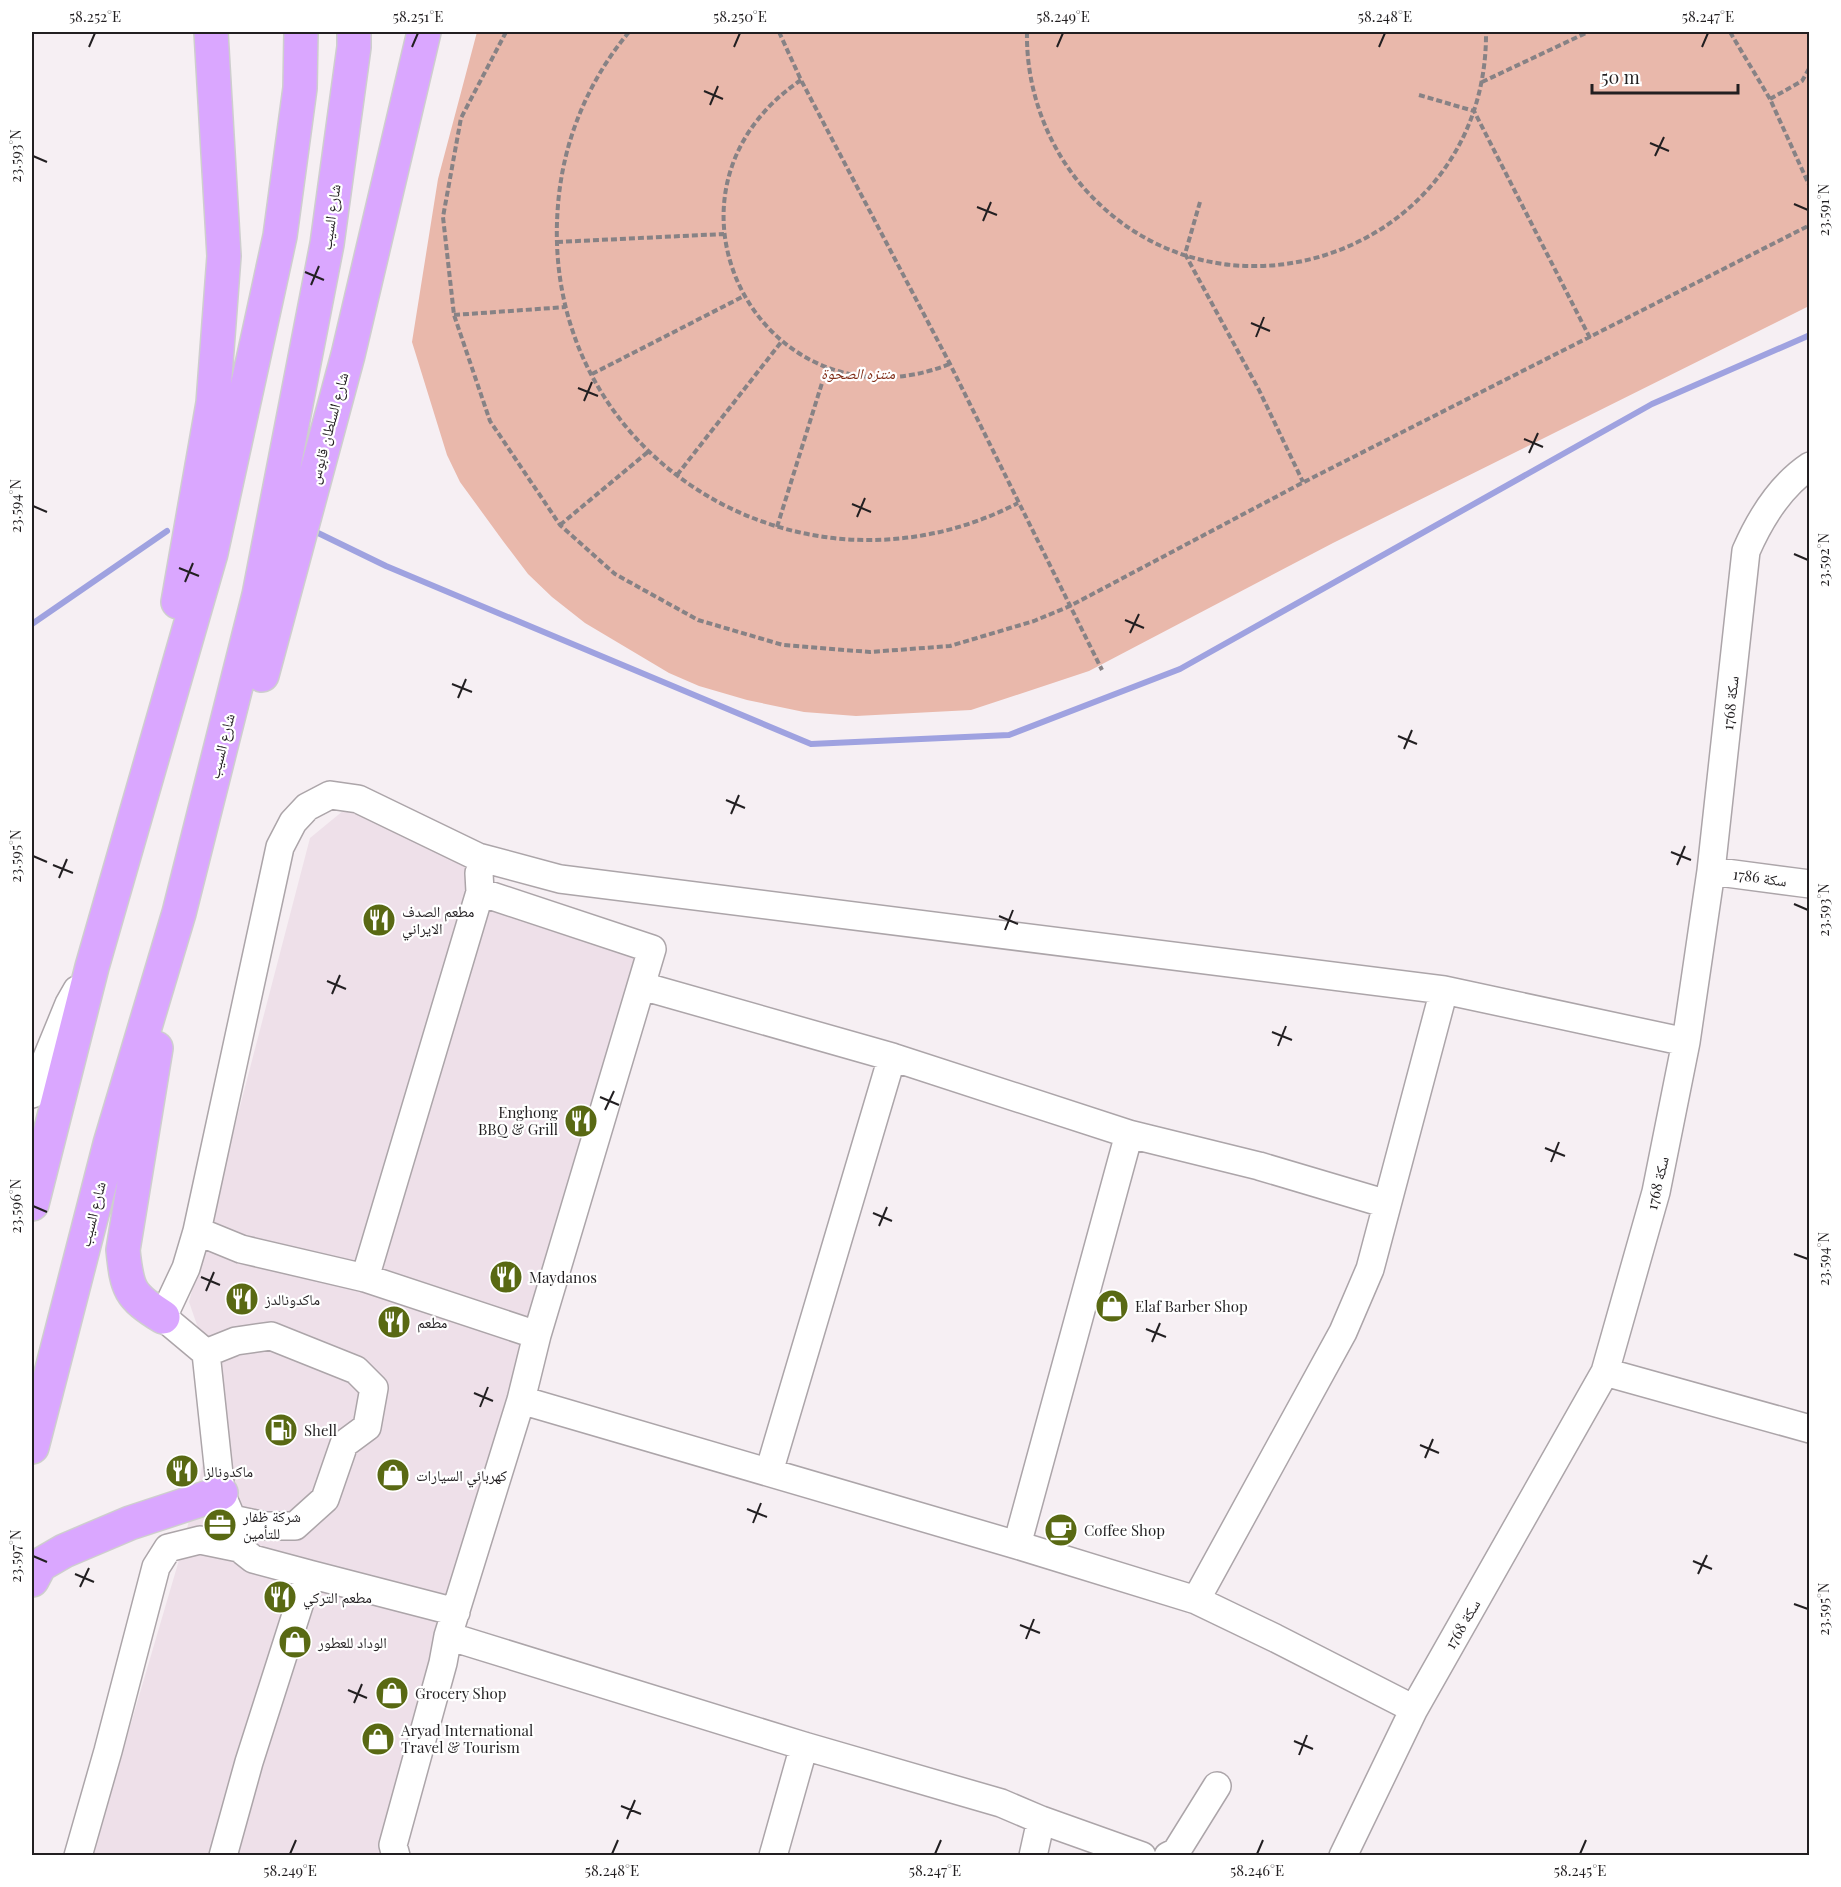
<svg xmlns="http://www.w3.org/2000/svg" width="1841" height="1887" font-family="'Playfair Display','Noto Naskh Arabic',serif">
  <rect width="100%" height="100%" fill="#f6eff3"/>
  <path fill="#eee0e9" d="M355 801 478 857 480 892 652 949 390 1855 92 1856 179 1560 200 1477 218 1385 189 1302 310 838Z"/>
  <path fill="#e9b8ab" d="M477 32H1809V306L1333 543 1089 671 971 710 856 716 804 712 747 700 699 686 669 673 585 623 552 597 528 574 503 541 460 482 447 455 412 342 438 179Z"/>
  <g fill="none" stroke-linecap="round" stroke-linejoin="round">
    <path stroke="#9fa2e0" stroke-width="6" d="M314 531 386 566 811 744 1009 735 1180 669 1652 404 1810 335
      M32 624 167 531"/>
    <g stroke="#aca5a9" stroke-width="30">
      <path id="minor" d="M1711 871 1810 884
        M642 986 892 1057 1129 1134 1259 1166 1387 1204
        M32 1094 69 1004 77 990
        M197 1231 186 1268 163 1317 206 1353 221 1493 229 1512
        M365 1278 480 892 479 873
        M537 1335 365 1278 241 1249 197 1231 280 847 293 822 307 807 330 795 358 799 478 857 560 879 1444 990 1686 1042
        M206 1353 236 1341 271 1336 356 1370 374 1388 367 1427 344 1444 325 1499 295 1526H265L232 1519
        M1605 1372 1810 1429
        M521 1400 1017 1545 1196 1600 1275 1638 1414 1709
        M769 1472 892 1057
        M1017 1545 1129 1134
        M309 1574 456 1612
        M1196 1600 1343 1332 1370 1269 1444 990
        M448 1636 804 1746 1001 1803 1041 1820 1033 1856
        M1041 1820 1142 1856
        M78 1856 108 1751 156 1567 168 1548 200 1540 239 1548 253 1559 309 1574 249 1762 223 1856
        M396 1856 393 1845 443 1663 448 1636 521 1400 537 1335 652 949 480 892
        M773 1856 804 1746
        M1168 1856 1176 1852 1217 1786
        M1343 1856 1414 1709 1605 1372 1656 1192 1686 1042 1711 871 1746 551C1760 519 1780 486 1810 466"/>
    </g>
    <g stroke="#cecece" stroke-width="36">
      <path id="highway" d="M178 602 213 403 224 256 211 32
        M262 675 348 355 424 32
        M156 1048 123 1250C127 1289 129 1296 163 1317
        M32 1204 92 967 211 553 280 236 300 88 301 32
        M32 1447 110 1144 179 913 259 595 327 244 354 47V32
        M32 1580 40 1565 64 1551 130 1523 221 1493"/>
    </g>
    <path stroke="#878285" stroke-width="4" stroke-dasharray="6 3" stroke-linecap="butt" d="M506 32 461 118 443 217 454 315 490 421 560 525 615 574 698 620 783 645 870 652 950 646 1034 621 1070 606 1304 482 1810 225
      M629 32C588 81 563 141 558 205 537 454 799 617 1018 503
      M779 32 801 80 950 364 1102 670
      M1027 32C1026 83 1043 135 1074 176 1210 351 1488 254 1486 32
      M1730 32 1770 99 1810 187
      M801 80C633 194 764 437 950 364
      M1482 82 1588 32
      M1419 95 1474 111 1590 338
      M1770 99 1802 81 1810 67
      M1200 202 1185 254 1259 390 1303 482
      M557 242 724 234
      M454 315 566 307
      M592 374 744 296
      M677 475 782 341
      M560 525 649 451
      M777 527 827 367"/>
    <use href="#minor" stroke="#fff" stroke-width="27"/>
    <use href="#highway" stroke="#daa7ff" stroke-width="33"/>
  </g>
  <path fill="none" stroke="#221f21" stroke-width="2" d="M89 47 95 33M412 47 418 33M734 47 740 33M1057 47 1063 33M1379 47 1385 33M1702 47 1708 33M704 91 723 99M710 105 718 86M1650 143 1669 151M33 156 47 162M1655 156 1664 137M1794 204 1808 210M977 207 997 215M983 221 991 202M305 272 324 280M311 285 319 266M1251 323 1270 331M1256 337 1264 317M578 388 598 396M584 401 592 382M1524 439 1543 447M1529 453 1538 433M852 504 871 512M33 506 47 512M857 517 865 498M1794 554 1808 560M179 568 199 576M185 582 193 563M1125 620 1144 628M1130 633 1139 614M452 684 472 692M458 698 466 679M1398 736 1417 744M1404 749 1412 730M726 800 745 808M731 814 739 795M1671 852 1691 860M33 856 47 862M53 865 73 873M1677 865 1685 846M59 878 67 859M1794 904 1808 910M999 916 1018 924M1005 930 1013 910M327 981 346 989M332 994 340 975M1272 1032 1292 1040M1278 1046 1286 1026M600 1097 619 1105M605 1110 614 1091M1545 1148 1565 1156M1551 1162 1559 1142M33 1206 47 1212M873 1213 892 1221M879 1226 887 1207M1794 1254 1808 1259M201 1277 220 1285M206 1291 214 1272M1146 1329 1166 1337M1152 1342 1160 1323M474 1393 493 1401M480 1407 488 1387M1420 1445 1439 1453M1425 1458 1433 1439M747 1509 767 1517M753 1523 761 1503M33 1556 47 1562M1693 1561 1712 1569M75 1574 94 1582M1698 1574 1707 1555M80 1587 89 1568M1794 1604 1808 1609M1020 1625 1040 1633M1026 1639 1034 1619M348 1690 367 1698M354 1703 362 1684M1294 1741 1313 1749M1299 1755 1307 1735M621 1806 641 1814M627 1819 635 1800M290 1854 296 1840M612 1854 618 1840M935 1854 941 1840M1257 1854 1263 1840M1580 1854 1586 1840"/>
  <defs>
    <g id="restaurant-disc" transform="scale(1.725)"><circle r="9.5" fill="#596913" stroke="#fff"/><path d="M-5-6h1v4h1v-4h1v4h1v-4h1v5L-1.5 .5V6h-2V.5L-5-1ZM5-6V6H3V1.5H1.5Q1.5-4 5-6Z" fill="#fff"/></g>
    <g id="shop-disc" transform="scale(1.725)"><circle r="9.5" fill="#596913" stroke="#fff"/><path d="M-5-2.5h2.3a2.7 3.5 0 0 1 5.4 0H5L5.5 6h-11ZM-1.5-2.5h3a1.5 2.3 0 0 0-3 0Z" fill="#fff"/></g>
    <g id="fuel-disc" transform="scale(1.725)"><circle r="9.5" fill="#596913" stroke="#fff"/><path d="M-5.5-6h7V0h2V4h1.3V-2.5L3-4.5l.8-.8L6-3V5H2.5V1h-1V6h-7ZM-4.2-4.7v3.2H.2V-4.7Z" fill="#fff"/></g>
    <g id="office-disc" transform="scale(1.725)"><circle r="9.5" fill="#596913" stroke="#fff"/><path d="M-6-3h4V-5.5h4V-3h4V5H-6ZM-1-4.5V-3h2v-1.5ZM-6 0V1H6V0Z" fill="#fff"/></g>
    <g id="cafe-disc" transform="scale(1.725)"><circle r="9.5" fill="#596913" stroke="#fff"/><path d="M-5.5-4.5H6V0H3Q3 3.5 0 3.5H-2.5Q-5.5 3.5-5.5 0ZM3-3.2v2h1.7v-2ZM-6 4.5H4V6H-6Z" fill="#fff"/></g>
  </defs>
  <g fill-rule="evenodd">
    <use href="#restaurant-disc" x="379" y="920"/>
    <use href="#restaurant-disc" x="581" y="1121"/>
    <use href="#restaurant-disc" x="506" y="1277"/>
    <use href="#restaurant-disc" x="242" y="1299"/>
    <use href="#shop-disc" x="1112" y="1306"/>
    <use href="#restaurant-disc" x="394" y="1322"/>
    <use href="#fuel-disc" x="281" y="1430"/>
    <use href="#restaurant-disc" x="182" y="1471"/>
    <use href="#shop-disc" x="393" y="1475"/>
    <use href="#office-disc" x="220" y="1525"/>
    <use href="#cafe-disc" x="1061" y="1530"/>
    <use href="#restaurant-disc" x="280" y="1597"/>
    <use href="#shop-disc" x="295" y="1642"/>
    <use href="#shop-disc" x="392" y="1693"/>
    <use href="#shop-disc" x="378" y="1739"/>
  </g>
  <g text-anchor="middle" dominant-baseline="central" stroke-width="4.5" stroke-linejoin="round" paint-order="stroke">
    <g font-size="15" fill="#221f21" stroke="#fff">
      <text transform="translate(330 217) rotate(-82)">شارع السيب</text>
      <text transform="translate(328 428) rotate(-75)">شارع السلطان قابوس</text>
      <text transform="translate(1730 703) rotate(-84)">سكة 1768</text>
      <text transform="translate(221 746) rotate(-76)">شارع السيب</text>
      <text transform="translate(1760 877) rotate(8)">سكة 1786</text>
      <text transform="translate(1657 1183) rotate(-77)">سكة 1768</text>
      <text transform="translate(92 1214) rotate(-76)">شارع السيب</text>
      <text transform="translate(1462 1624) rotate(-60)">سكة 1768</text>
    </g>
    <g font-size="15" font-style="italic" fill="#822f19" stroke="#fff">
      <text x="858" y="373">منتزه الصحوة</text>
    </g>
    <g font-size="15" fill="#221f21" stroke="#fff" text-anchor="start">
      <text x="402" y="911">مطعم الصدف<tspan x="402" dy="17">الايراني</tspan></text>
      <text x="558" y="1112" text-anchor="end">Enghong<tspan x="558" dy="17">BBQ &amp; Grill</tspan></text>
      <text x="529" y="1277">Maydanos</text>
      <text x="265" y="1299">ماكدونالدز</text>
      <text x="1135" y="1306">Elaf Barber Shop</text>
      <text x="417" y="1322">مطعم</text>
      <text x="304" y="1430">Shell</text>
      <text x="205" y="1471">ماكدونالز</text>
      <text x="416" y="1475">كهربائي السيارات</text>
      <text x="243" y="1516">شركة ظفار<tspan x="243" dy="17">للتأمين</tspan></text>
      <text x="1084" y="1530">Coffee Shop</text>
      <text x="303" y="1597">مطعم التركي</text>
      <text x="318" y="1642">الوداد للعطور</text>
      <text x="415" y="1693">Grocery Shop</text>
      <text x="401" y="1730">Aryad International<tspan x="401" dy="17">Travel &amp; Tourism</tspan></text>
    </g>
  </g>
  <rect width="1841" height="1887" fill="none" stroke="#ffffff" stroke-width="66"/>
  <path d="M1592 84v9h146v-9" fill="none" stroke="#221f21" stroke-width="3"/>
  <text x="1601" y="84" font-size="18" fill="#221f21" stroke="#ffffff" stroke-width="4.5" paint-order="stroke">50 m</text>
  <rect x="33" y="33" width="1775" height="1821" fill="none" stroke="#221f21" stroke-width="2"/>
  <g font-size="15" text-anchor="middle" fill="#221f21">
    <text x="95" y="22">58.252°E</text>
    <text x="418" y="22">58.251°E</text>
    <text x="740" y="22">58.250°E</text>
    <text x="1063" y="22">58.249°E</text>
    <text x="1385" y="22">58.248°E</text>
    <text x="1708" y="22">58.247°E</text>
    <text transform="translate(16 156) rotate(-90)" y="5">23.593°N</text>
    <text transform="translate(1824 210) rotate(-90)" y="5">23.591°N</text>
    <text transform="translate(16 506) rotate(-90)" y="5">23.594°N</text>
    <text transform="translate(1824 560) rotate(-90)" y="5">23.592°N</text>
    <text transform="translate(16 856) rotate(-90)" y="5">23.595°N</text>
    <text transform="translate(1824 910) rotate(-90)" y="5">23.593°N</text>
    <text transform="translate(16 1206) rotate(-90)" y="5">23.596°N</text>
    <text transform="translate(1824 1259) rotate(-90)" y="5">23.594°N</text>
    <text transform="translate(16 1556) rotate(-90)" y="5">23.597°N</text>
    <text transform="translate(1824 1609) rotate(-90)" y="5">23.595°N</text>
    <text x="290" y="1876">58.249°E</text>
    <text x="612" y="1876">58.248°E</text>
    <text x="935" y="1876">58.247°E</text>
    <text x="1257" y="1876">58.246°E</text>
    <text x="1580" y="1876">58.245°E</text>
  </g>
</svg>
